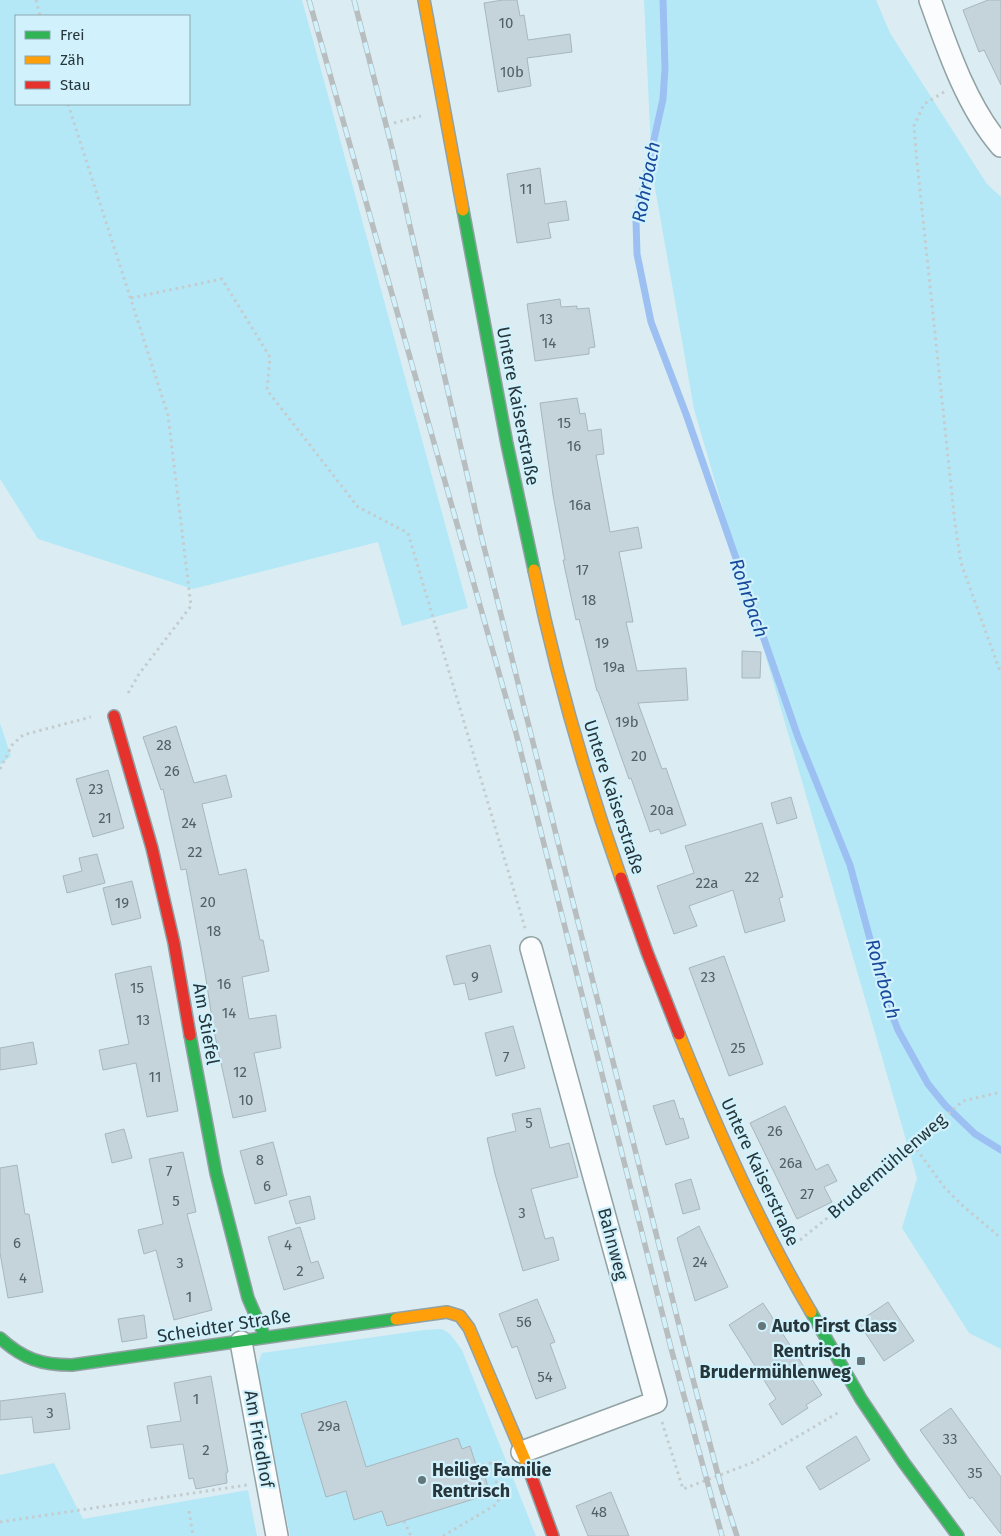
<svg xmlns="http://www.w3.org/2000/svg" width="1001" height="1536" font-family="'Fira Sans',sans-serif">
  <rect width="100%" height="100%" fill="#dbedf2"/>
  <path fill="#b4e8f7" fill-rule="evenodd" d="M0 0H302L468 608 402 626 378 542 193 589 38 539 0 479ZM16 16H189V104H16Z
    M644 0H876L890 33 987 184 1001 197V1349L969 1333 902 1228 917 1178 694 409 652 171Z
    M0 723 11 756 0 765Z
    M442 1329 450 1334 462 1350 536 1536H290L257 1366 262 1353 424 1330Z
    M54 1463 83 1519 248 1490 257 1536H0V1475Z"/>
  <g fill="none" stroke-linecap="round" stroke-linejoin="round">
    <path stroke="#9dc0f3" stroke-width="7" d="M663 0 665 68 663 99 636 220 637 254 651 322 686 414 798 737 850 865 887 1002 898 1030 928 1084 945 1105 975 1134 1001 1150"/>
  </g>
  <path fill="#c5d3da" stroke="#a8b6bd" d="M503 0H517L520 16 524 15 528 40 570 34 572 52 527 58 531 86 498 92 484 3Z
    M988 0H1001V85L984 50 979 52 963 10Z
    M540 168 545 204 566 201 569 220 548 223 551 238 517 243 507 174Z
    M560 299 561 307 577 306V309L589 308 595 347 589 348V354L535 361 527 304Z
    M577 398 580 414 585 413 588 431 601 429 604 454 596 455 610 532 638 527 642 548 619 552 633 622H626L637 671 686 668 688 700 638 703 662 769 666 768 686 825 661 834 659 829 650 832 631 778 629 779 598 691H597L579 619 576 620 563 560H565L553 495 540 403Z
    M742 651 761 652 760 678H742Z
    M176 726 194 783 226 775 232 797 202 804 219 875 246 869 260 940H263L269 971 242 977 249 1019 276 1015 281 1048 254 1053 266 1111 233 1118 214 1031 205 973 186 869 181 870 163 789 161 790 143 737Z
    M108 770 124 828 93 837 76 779Z
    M791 797 797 818 777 824 771 803Z
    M762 823 783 897 779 898 785 921 745 933 733 890 689 906 697 926 674 934 657 886 694 873 685 846Z
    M97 854 105 883 67 893 63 876 82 871 79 858Z
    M132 881 141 918 112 925 103 888Z
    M490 945 502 992 469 1000 465 983 454 985 446 956Z
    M724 956 763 1064 729 1076 689 968Z
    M151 966 178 1111 147 1117 136 1063 103 1070 99 1050 129 1044 115 974Z
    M513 1026 525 1068 496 1076 485 1033Z
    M33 1042 37 1064 0 1070V1048Z
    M674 1100 680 1119 683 1118 689 1138 666 1145 653 1106Z
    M785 1106 816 1170 828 1164 837 1181 824 1187 832 1202 797 1219 750 1123Z
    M540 1108 550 1148 569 1143 578 1177 531 1189 545 1239 553 1237 559 1260 523 1271 495 1174 487 1138 516 1131 512 1114Z
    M124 1129 132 1158 112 1163 105 1134Z
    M273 1142 287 1195 255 1204 240 1151Z
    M183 1152 196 1212 187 1214 212 1310 174 1320 156 1250 144 1254 138 1230 163 1224 149 1159Z
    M17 1165 25 1214H29L43 1292 8 1298 0 1253V1168Z
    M691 1179 700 1209 683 1214 675 1184Z
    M310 1196 315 1219 296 1224 289 1201Z
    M699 1226 728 1287 695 1301 677 1238Z
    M300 1227 311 1263 318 1261 324 1278 284 1290 268 1237Z
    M537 1299 555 1342 550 1344 566 1388 536 1399 517 1346 512 1348 499 1314Z
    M888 1302 914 1341 884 1361 858 1322Z
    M763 1303 822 1395 806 1405 808 1408 782 1425 769 1404 776 1399 729 1325Z
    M144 1315 147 1338 122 1342 118 1319Z
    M211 1376 228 1472 226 1473 227 1483 196 1489 193 1478 189 1479 183 1444 151 1448 147 1426 181 1421 174 1383Z
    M65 1393 70 1429 34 1433 32 1417 0 1420V1401Z
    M346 1401 366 1467 458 1438 462 1449 470 1446 480 1478 485 1477 490 1494 387 1526 382 1511 354 1520 346 1491 326 1497 301 1414Z
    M951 1408 1001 1477V1534L972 1497 970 1499 920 1430Z
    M856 1436 870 1460 820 1490 806 1467Z
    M611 1492 629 1536H588L576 1506Z"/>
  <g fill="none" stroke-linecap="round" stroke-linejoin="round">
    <g stroke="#91a1a4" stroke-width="24">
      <path id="street" d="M930 0C947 48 967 107 1001 146
        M241 1342 277 1536
        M522 1452 656 1402 531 948"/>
    </g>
    <g stroke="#91a1a4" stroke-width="14">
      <path id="fast" d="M463 210 507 444 534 570
        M190 1035 216 1173 248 1298 265 1337
        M811 1312 861 1399 904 1463 958 1536
        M0 1338C23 1359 41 1365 72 1365L396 1319"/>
    </g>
    <g stroke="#91a1a4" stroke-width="14">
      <path id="slow" d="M424 0 463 210
        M534 570C556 674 585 777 621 878
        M679 1034C717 1129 759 1224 811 1312
        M396 1319 447 1312 460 1316 469 1328 528 1467"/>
    </g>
    <g stroke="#91a1a4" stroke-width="14">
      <path id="jam" d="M114 716 152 848 174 943 190 1035
        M621 878 647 952 679 1034
        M528 1467 553 1536"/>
    </g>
    <path stroke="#c5ccce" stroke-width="3" stroke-dasharray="2.5 4" stroke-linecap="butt" d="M36 0 40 16
      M944 92 924 104 914 126 917 162 955 524 961 563 1001 674
      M68 104 168 415 191 606 139 674 127 695
      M394 123 421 116
      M131 298 222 279 270 357 267 390 358 507 408 533 525 928
      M0 769 12 745 23 735 91 717
      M913 1144 944 1187 963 1206 1001 1238
      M800 1240 857 1194 963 1101 1001 1092
      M662 1422 683 1489 754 1462 841 1411
      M476 1467 500 1460
      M189 1511 193 1536
      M404 1521 411 1536
      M0 1522 247 1485
      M443 1536 497 1504 500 1496 491 1462"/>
    <use href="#street" stroke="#fafcfd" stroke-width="21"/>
    <use href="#fast" stroke="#30b455" stroke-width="11"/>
    <use href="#slow" stroke="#ff9f0a" stroke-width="11"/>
    <use href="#jam" stroke="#e5322d" stroke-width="11"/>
    <g stroke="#b8bdbf" stroke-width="5.5">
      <path id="rail" d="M309 0 516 733 671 1348 722 1536
        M354 0 392 148 481 535 684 1345 722 1490 737 1536"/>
    </g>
    <use href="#rail" stroke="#d1f2fc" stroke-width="4" stroke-dasharray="11" stroke-linecap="butt"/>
  </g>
  <g fill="#65767b" stroke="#d1f2fc" stroke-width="2">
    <circle cx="762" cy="1326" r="5"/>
    <rect x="856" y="1356" width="10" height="10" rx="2.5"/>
    <circle cx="422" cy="1480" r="5"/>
  </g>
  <g text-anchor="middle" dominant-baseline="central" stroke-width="4.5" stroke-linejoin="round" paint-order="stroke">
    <g font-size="15" fill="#506065">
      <text x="506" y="23">10</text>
      <text x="512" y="72">10b</text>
      <text x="526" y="189">11</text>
      <text x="546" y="319">13</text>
      <text x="549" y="343">14</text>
      <text x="564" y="423">15</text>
      <text x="574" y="446">16</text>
      <text x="580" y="505">16a</text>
      <text x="582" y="570">17</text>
      <text x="589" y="600">18</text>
      <text x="602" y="643">19</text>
      <text x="614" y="667">19a</text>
      <text x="627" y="722">19b</text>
      <text x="164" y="745">28</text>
      <text x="639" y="756">20</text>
      <text x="172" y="771">26</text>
      <text x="96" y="789">23</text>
      <text x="662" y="810">20a</text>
      <text x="105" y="818">21</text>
      <text x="189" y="823">24</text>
      <text x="195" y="852">22</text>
      <text x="752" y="877">22</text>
      <text x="707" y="883">22a</text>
      <text x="208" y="902">20</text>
      <text x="122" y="903">19</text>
      <text x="214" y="931">18</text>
      <text x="475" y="977">9</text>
      <text x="708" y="977">23</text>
      <text x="224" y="984">16</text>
      <text x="137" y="988">15</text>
      <text x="229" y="1013">14</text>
      <text x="143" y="1020">13</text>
      <text x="738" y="1048">25</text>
      <text x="506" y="1057">7</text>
      <text x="240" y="1072">12</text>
      <text x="155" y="1077">11</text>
      <text x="246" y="1100">10</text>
      <text x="529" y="1123">5</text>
      <text x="775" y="1131">26</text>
      <text x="260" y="1160">8</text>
      <text x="791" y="1163">26a</text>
      <text x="169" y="1171">7</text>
      <text x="267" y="1186">6</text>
      <text x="807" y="1194">27</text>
      <text x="176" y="1201">5</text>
      <text x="522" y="1213">3</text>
      <text x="17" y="1243">6</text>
      <text x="288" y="1245">4</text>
      <text x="700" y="1262">24</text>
      <text x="180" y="1263">3</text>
      <text x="300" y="1271">2</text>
      <text x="23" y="1278">4</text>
      <text x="189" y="1297">1</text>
      <text x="524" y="1322">56</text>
      <text x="545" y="1377">54</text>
      <text x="196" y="1399">1</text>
      <text x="50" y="1413">3</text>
      <text x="329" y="1426">29a</text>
      <text x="950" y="1439">33</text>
      <text x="206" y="1450">2</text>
      <text x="975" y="1473">35</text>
      <text x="599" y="1512">48</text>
    </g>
    <g font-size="18" fill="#26363b" stroke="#d1f2fc">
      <text transform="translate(518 406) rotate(79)">Untere Kaiserstraße</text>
      <text transform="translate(614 797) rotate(72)">Untere Kaiserstraße</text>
      <text transform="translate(206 1024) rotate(80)">Am Stiefel</text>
      <text transform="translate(887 1166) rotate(-41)">Brudermühlenweg</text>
      <text transform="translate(760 1172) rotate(65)">Untere Kaiserstraße</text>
      <text transform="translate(613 1244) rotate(75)">Bahnweg</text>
      <text transform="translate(224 1326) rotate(-9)">Scheidter Straße</text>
      <text transform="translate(259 1439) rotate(80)">Am Friedhof</text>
    </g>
    <g font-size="18" font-weight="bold" fill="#26363b" stroke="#d1f2fc" text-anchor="start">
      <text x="772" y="1326">Auto First Class</text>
      <text x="851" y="1351" text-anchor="end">Rentrisch<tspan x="851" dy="21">Brudermühlenweg</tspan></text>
      <text x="432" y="1470">Heilige Familie<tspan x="432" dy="21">Rentrisch</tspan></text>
    </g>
    <g font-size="19" font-style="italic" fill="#19499b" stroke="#d1f2fc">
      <text transform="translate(646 182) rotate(-79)">Rohrbach</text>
      <text transform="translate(749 598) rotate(71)">Rohrbach</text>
      <text transform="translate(883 979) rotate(74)">Rohrbach</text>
    </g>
  </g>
  <rect x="15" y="15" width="175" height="90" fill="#d1f2fc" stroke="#8da7af"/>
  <rect x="25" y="31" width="25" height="8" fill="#30b455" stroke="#8da7af"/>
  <text x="60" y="40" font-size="15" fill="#26363b">Frei</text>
  <rect x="25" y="56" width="25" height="8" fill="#ff9f0a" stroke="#8da7af"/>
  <text x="60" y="65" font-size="15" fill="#26363b">Zäh</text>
  <rect x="25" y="81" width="25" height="8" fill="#e5322d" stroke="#8da7af"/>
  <text x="60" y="90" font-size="15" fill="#26363b">Stau</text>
</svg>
